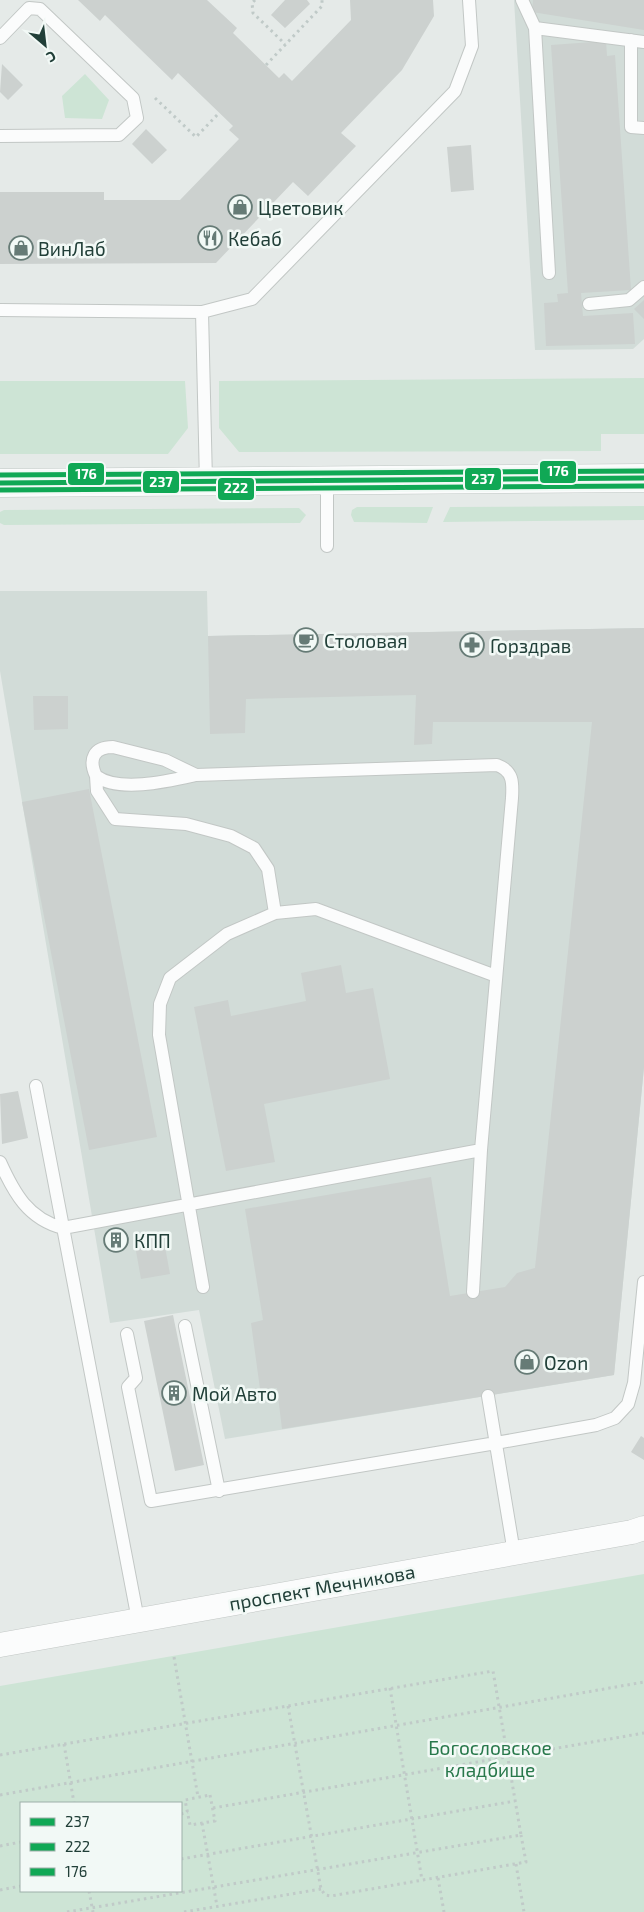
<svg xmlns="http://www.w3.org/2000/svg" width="644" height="1912" font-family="'Exo 2',sans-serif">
  <rect width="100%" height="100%" fill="#e5eae8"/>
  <path fill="#d2dcd8" d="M514 0H644V339L633 349 535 350Z
    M0 591H207L208 636 644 628V1067L614 1375 225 1439 199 1310 110 1323 0 671Z"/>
  <path fill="#cde4d5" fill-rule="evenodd" d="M85 74 109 100 102 119 65 118 62 96Z
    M644 378V434H601V451L239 452 219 428V381Z
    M0 381H185L188 428 168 454H0Z
    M644 506V520L443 522 450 507Z
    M357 507H433L427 523 354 522 351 515 352 510Z
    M299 508 306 515 300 523 4 525 0 523V512L4 510Z
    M644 1574V1912H0V1686ZM21 1803H181V1891H21Z"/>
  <path fill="#ccd1cf" d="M78 0H207L237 28 233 33 279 78 284 73 292 81 351 20 350 0H433L434 16 402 70 341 133 356 146 308 196 293 182 216 263 0 264V192H104V200H180L239 139 229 130 233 126 178 73 172 80 105 15 100 21Z
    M285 0H307L310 4 285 28 271 15Z
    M533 0H644V30L532 12Z
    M606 41 607 56 615 55 631 290 581 293 583 316 633 313 635 344 546 346 544 303 558 302 557 294 568 293 551 45Z
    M2 64 23 85 8 100 0 92Z
    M146 129 167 150 152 164 132 144Z
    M471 145 474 190 451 192 447 147Z
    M644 300V319L634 309Z
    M644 628V1067L614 1375 282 1429 277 1388 260 1389 251 1323 263 1320 245 1209 431 1177 450 1296 505 1287 517 1273 535 1268 592 722H433L432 744 414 745 416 695 246 699 245 733 210 734 208 636Z
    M33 696H68V729L34 730Z
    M89 789 157 1137 89 1150 22 802Z
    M341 965 346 993 373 988 390 1079 264 1104 275 1162 226 1171 194 1007 228 1000 231 1016 306 1001 301 973Z
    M18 1091 28 1138 2 1144 0 1094Z
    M121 1233 123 1245 110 1247 108 1235Z
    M163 1236 170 1274 141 1279 134 1240Z
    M173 1315 204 1465 175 1471 144 1321Z
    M641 1436 644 1438V1460L631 1452Z"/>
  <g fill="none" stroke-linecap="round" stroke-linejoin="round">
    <g stroke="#c2c7c5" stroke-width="14">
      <path id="lane" d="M522 0 535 28
        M0 38 29 8 40 9 133 98 137 118 119 135 0 136
        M631 40V127L644 128
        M549 273 535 28 644 42
        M589 304 629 300 644 287
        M0 310 202 312 252 299 455 91 472 46 469 0
        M202 312 206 482
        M327 480V546
        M196 775 165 760 113 747C94 747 88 759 96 776 119 793 169 781 196 775L497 765C513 771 513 782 512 798L481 1150 473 1292
        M96 776 97 791 115 819 186 824 231 836 254 848 268 869 275 913 227 934 170 978 160 1004 159 1035 203 1287
        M275 913 316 909 496 976
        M36 1086 138 1620
        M0 1162C14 1193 28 1219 63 1228L481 1150
        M185 1326 219 1491
        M127 1334 136 1378 128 1387 151 1501 496 1443 596 1425 615 1418 628 1404 634 1383 644 1282
        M488 1396 514 1553"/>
    </g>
    <g stroke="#c2c7c5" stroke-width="25">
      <path id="street" d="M0 1645 632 1532 644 1528"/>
    </g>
    <g stroke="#c0c8c5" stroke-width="29">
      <path id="secondary" d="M0 483 644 478"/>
    </g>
    <path stroke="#c0cac8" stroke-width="3" stroke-dasharray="2.5 4" stroke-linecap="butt" d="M255 0 252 3 253 13 285 44
      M266 65 322 6V0
      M155 98 196 137 219 113
      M174 1657 198 1797
      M390 1688 422 1880
      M288 1706 321 1889 325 1895 331 1896 526 1862 521 1835
      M64 1744 74 1803
      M0 1755 493 1671 521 1835 67 1912
      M0 1795 644 1682
      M210 1795 215 1821 190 1825 185 1800Z
      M213 1808 644 1733
      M181 1814 188 1812
      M202 1823 217 1906
      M0 1846 21 1842
      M181 1859 515 1801
      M516 1864 524 1912
      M438 1878 444 1912
      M0 1890 21 1886
      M89 1891 93 1912
      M184 1912 321 1889"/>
    <use href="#lane" stroke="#fbfcfc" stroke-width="12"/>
    <use href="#street" stroke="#fbfcfc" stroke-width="24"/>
    <use href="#secondary" stroke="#fbfcfc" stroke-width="28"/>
    <g stroke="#f2f9f6" stroke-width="9">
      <path id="bus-1" d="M0 483 644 478"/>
    </g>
    <g stroke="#f2f9f6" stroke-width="9">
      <path id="bus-2" d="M0 490 644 486"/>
    </g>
    <g stroke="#f2f9f6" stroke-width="9">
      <path id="bus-3" d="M0 475 644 471"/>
    </g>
    <use href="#bus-1" stroke="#10a855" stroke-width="5"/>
    <use href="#bus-2" stroke="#10a855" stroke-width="5"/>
    <use href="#bus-3" stroke="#10a855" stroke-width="5"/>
  </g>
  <defs>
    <g id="shop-ring" transform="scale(1.25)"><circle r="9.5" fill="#f2f9f6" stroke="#667b76" stroke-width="1.5"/><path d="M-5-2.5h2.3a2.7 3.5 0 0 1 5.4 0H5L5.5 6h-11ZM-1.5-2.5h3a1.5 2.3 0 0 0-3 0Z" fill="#667b76"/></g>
    <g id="restaurant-ring" transform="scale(1.25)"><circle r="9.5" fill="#f2f9f6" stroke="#667b76" stroke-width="1.5"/><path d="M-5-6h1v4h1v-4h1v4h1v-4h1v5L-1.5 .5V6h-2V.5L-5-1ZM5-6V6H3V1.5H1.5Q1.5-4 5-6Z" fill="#667b76"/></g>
    <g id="cafe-ring" transform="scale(1.25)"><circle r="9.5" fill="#f2f9f6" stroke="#667b76" stroke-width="1.5"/><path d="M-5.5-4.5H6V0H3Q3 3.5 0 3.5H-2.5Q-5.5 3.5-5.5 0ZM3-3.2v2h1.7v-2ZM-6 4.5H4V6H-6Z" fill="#667b76"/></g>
    <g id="pharmacy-ring" transform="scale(1.25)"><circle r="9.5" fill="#f2f9f6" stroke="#667b76" stroke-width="1.5"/><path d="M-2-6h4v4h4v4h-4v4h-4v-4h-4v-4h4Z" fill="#667b76"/></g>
    <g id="building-ring" transform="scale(1.25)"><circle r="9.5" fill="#f2f9f6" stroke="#667b76" stroke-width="1.5"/><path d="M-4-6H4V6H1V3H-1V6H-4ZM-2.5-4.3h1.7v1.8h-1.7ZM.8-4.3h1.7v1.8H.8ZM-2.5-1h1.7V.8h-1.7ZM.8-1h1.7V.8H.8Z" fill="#667b76"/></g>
  </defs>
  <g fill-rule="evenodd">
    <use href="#shop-ring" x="240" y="207"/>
    <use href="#restaurant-ring" x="210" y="238"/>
    <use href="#shop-ring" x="21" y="248"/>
    <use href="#cafe-ring" x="306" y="640"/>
    <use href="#pharmacy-ring" x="472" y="645"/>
    <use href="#building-ring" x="116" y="1240"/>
    <use href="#shop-ring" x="527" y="1362"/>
    <use href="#building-ring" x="174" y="1393"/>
  </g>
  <g text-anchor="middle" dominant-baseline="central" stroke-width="5" stroke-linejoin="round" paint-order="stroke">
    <g font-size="19" fill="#213f38" stroke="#f2f9f6" text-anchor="start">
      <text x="258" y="207">Цветовик</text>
      <text x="228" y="238">Кебаб</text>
      <text x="38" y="248">ВинЛаб</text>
      <text x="324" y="640">Столовая</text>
      <text x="490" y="645">Горздрав</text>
      <text x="134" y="1240">КПП</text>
      <text x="544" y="1362">Ozon</text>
      <text x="192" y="1393">Мой Авто</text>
    </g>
    <g font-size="19" fill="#213f38" stroke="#f2f9f6">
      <text transform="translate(322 1587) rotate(-10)">проспект Мечникова</text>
    </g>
    <g font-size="19" fill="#28784b" stroke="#f2f9f6">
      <text x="490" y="1747">Богословское<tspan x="490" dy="22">кладбище</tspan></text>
    </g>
  </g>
  <g stroke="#f2f9f6" stroke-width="2">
    <rect x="539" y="460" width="38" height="24" rx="5" fill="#10a855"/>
    <rect x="67" y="462" width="38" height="24" rx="5" fill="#10a855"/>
    <rect x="464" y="467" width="38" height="24" rx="5" fill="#10a855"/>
    <rect x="142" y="470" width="38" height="24" rx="5" fill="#10a855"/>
    <rect x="217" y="477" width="38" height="24" rx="5" fill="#10a855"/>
  </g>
  <g font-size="14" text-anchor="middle" font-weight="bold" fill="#fff">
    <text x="558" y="476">176</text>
    <text x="86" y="479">176</text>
    <text x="483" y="484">237</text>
    <text x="161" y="487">237</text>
    <text x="236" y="493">222</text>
  </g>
  <rect x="20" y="1802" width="162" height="90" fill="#f2f9f6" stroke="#9eafaa"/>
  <rect x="30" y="1818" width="25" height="8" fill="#10a855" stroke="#9eafaa"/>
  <text x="65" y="1827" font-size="15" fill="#213f38">237</text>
  <rect x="30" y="1843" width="25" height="8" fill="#10a855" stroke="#9eafaa"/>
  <text x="65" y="1852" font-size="15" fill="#213f38">222</text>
  <rect x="30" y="1868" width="25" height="8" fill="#10a855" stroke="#9eafaa"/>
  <text x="65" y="1877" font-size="15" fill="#213f38">176</text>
  <g transform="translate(45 45) rotate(152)" stroke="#f2f9f6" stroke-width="4" paint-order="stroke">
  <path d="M0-4L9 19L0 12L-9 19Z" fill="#213f38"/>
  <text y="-8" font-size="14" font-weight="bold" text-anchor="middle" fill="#213f38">С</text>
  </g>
</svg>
